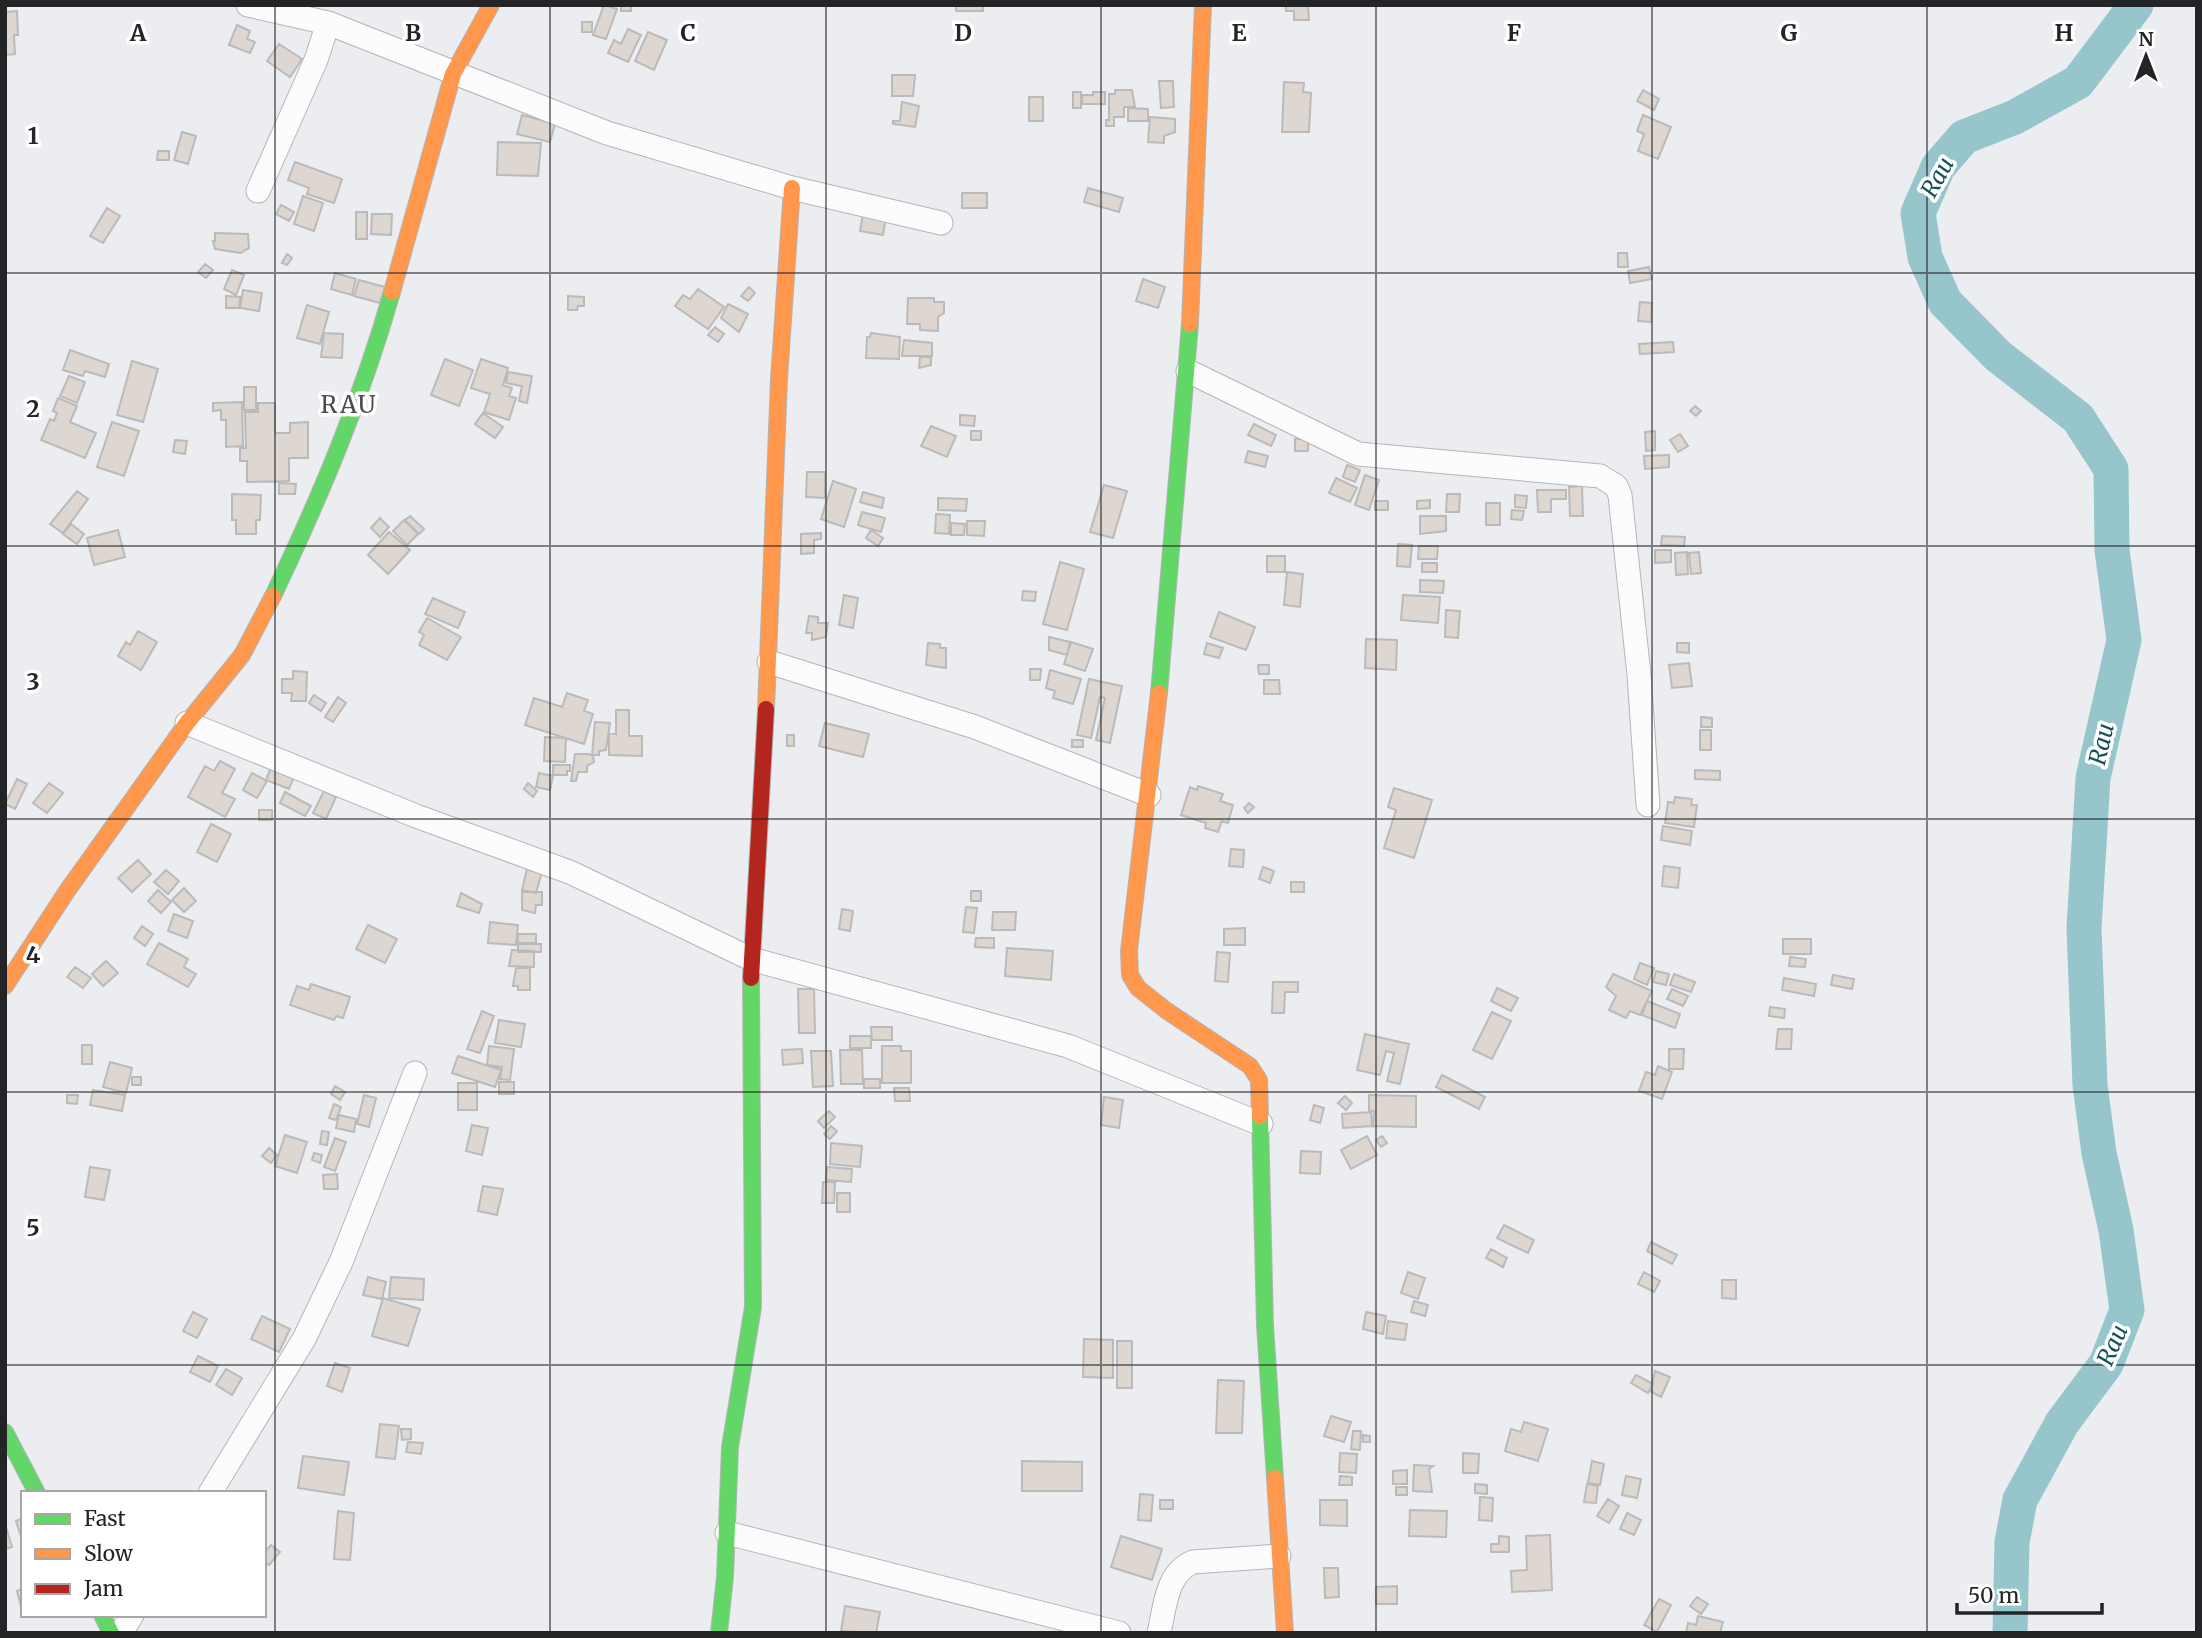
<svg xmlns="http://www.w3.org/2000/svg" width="2202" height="1638" font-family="Merriweather,serif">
  <rect width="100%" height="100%" fill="#ebedf0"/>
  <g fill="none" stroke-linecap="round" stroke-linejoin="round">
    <path stroke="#96c6cb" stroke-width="35" d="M2010 1633 2012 1542 2020 1500 2062 1423 2106 1364 2127 1310 2116 1230 2099 1153 2090 1085 2084 928 2093 778 2124 640 2112 550 2111 469 2078 418 1998 356 1945 302 1925 257 1918 213 1938 167 1964 137 2015 117 2078 82 2136 5"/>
  </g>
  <path fill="#ded7d1" stroke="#bbbabb" stroke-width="2" d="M604 5 617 9 606 39 593 35Z
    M621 5H631V11H621Z
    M956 5H983V11H956Z
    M1286 5H1308L1309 20H1294V11H1286Z
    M17 11 18 35H14L15 54 5 55V12Z
    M582 22H592V32H582Z
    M237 25 250 31 247 39 255 42 250 53 229 45Z
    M628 29 641 35 628 62 608 53 614 40 621 44Z
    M648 32 667 40 654 70 635 61Z
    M279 44 302 59 290 77 267 61Z
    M892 75H915L913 96H892Z
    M1159 81H1173L1174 107 1161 108Z
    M1284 82 1304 83 1303 92 1311 93 1309 132H1282Z
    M1115 90H1132L1135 107H1124V117H1114V126H1106V120H1109V94H1115Z
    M1643 90 1659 99 1654 110 1637 101Z
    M1073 92H1081V108H1073Z
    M1093 92H1105V104H1082V95H1093Z
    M1029 97H1043V121H1029Z
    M902 102 919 106 915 127 893 124V121H900Z
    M1128 108 1148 109V121H1128Z
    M522 115 555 124 550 142 517 134Z
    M1643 115 1671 127 1658 159 1638 151 1644 134 1637 131Z
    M1150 117 1175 119V132L1164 136V143L1148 142Z
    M182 132 196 136 188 164 174 160Z
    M498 142 541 143 538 176 497 175Z
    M158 151H169V160H157Z
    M295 162 342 179 334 203 307 194 309 188 288 180Z
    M1088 188 1123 198 1119 212 1084 202Z
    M962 193H987V208H962Z
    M303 196 323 203 314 231 294 224Z
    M281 205 294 212 289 221 276 214Z
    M864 207 887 211 883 235 860 231Z
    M107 208 120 216 103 243 90 236Z
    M356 212H367V239H356Z
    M372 214H392L391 235 371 234Z
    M215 233 248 234 249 248 241 253 215 249 213 241H215Z
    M1618 253H1627L1628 267H1618Z
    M287 254 292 258 287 265 282 263Z
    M205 264 213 270 206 278 198 272Z
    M1649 267 1652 279 1630 283 1628 271Z
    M232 270 244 275 236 295 224 289Z
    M335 273 356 279 352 295 331 289Z
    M1143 279 1165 287 1158 308 1136 301Z
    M359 280 385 287 380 303 354 296Z
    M749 287 755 293 748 301 741 296Z
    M698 289 724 307 708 329 675 306 683 295 690 299Z
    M243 290 262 293 259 311 240 308Z
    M226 296 240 297 239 308H226Z
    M568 296 584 297V306H578L577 310H568Z
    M908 298H934V302H944V313L938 317V331L920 330V324H907Z
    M1640 302 1652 303 1651 322 1638 321Z
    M728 304 748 314 739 332 721 318Z
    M307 305 329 312 320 344 297 338Z
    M715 327 724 334 718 342 708 335Z
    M324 333 343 334 342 358 321 357Z
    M871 333 900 337 899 359 866 358 867 337H870Z
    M904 340 932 343V356H902Z
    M1673 342 1674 352 1640 354 1639 344Z
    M70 350 109 364 105 377 85 371 83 376 63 370Z
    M920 357H931V365L919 368Z
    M445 359 473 370 459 406 431 395Z
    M481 359 508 368 503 385 512 388 509 396 516 398 509 420 484 412 490 394 471 388Z
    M132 361 158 369 143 422 117 415Z
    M508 372 532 376 527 403 519 401 522 386 506 383Z
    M69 376 85 382 77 403 60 396Z
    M244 387H256V410H244Z
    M58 398 77 406 70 422 96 433 85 458 41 440 50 419 54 421 57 413 53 411Z
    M242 402 243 446 226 447V420H221V410L213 411V403Z
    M258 403H275V433H290V423L308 422V458H289V481L247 482V461H240V448H246L245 412H258Z
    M1695 406 1701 411 1696 416 1690 411Z
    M483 413 503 427 495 438 475 424Z
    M960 415 975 416 974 426 960 425Z
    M112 422 139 431 124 476 97 467Z
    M1254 424 1276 435 1271 446 1248 435Z
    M931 426 956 436 947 457 921 446Z
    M971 431H981V440H971Z
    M1655 431V450L1646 451 1645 432Z
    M1680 434 1688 446 1678 452 1670 440Z
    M1308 438V451H1295V439Z
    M175 440 187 441 185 454 173 452Z
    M1248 451 1268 456 1265 467 1245 462Z
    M1669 455V467L1645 469 1644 456Z
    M1347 465 1360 470 1355 482 1343 477Z
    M807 472H825V498L806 497Z
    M1365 475 1379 480 1369 510 1355 505Z
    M1336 478 1357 488 1350 502 1329 493Z
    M833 481 856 489 844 527 821 519Z
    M279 483 296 484 295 494H279Z
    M1104 485 1127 491 1113 538 1090 532Z
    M1582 486 1583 516H1570L1569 487Z
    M1537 490H1566V499H1551V512H1538Z
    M77 491 88 499 63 533 50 524Z
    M863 492 884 498 882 508 860 502Z
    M232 494 261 495 260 520H256V534H236V520H232Z
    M1447 494H1460L1459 512H1446Z
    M1515 495 1527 496 1526 508 1515 507Z
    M938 498 967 499 966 511 938 510Z
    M1430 500V508L1417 509V501Z
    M1375 501H1388V510H1375Z
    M1486 503H1500V525H1486Z
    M1512 510 1524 511 1522 520 1511 519Z
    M862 512 885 518 881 532 858 525Z
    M936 514 950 515 949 534 935 533Z
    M410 516 424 529 419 534 405 520Z
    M1420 516H1446V531L1420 534Z
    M380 518 389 527 380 537 371 528Z
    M404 520 418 534 407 545 393 531Z
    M967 521H985L984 536 967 535Z
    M951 523 965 524 964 535H951Z
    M71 524 84 534 77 544 63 534Z
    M118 530 125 557 94 565 87 538Z
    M871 530 883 538 878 546 866 538Z
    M389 532 410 550 388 574 368 555Z
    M821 533V539L814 540V553L801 554V534Z
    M1662 536 1685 537 1684 546 1661 545Z
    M1398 544 1412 545 1410 567 1397 566Z
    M1419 546H1438L1437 559H1418Z
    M1655 550H1671V562L1655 563Z
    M1687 552 1688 574 1676 575 1675 553Z
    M1699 552 1701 573 1691 574 1689 553Z
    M1267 556H1285V572H1267Z
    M1060 562 1084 569 1067 630 1043 624Z
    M1422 563H1437V572H1422Z
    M1287 572 1303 574 1300 607 1284 605Z
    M1420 580 1444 581 1443 593 1420 592Z
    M1023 591 1036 592 1035 601 1022 600Z
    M844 595 858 598 853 628 839 625Z
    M1403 595 1440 597 1438 623 1401 620Z
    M433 598 465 612 458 628 425 614Z
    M1446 610 1460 611 1458 638 1445 637Z
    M1219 612 1255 627 1246 650 1210 637Z
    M809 616 818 617V623H828L826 637 812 640V633H806Z
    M427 618 461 637 447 660 419 645 424 635 419 632Z
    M138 631 157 642 141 670 118 656 126 642 130 645Z
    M1049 637 1070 642 1067 655 1049 650Z
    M1366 639 1397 640 1396 670 1365 668Z
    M1071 642 1093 649 1085 671 1064 664Z
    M928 643 940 644V648H946V668L926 665Z
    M1207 643 1223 648 1219 658 1204 654Z
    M1677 643H1689V653L1677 652Z
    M1689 663 1692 686 1672 688 1669 665Z
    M1258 665H1269V674H1259Z
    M1030 669H1041L1040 680H1030Z
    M1050 670 1081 679 1073 704 1053 698 1055 691 1046 688Z
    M293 671 307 672 306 701H291L292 693H282V679H293Z
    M1089 679 1122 686 1110 743 1096 740 1105 698 1100 697 1091 738 1077 735Z
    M1264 680H1279L1280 694H1264Z
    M567 693 588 700 584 711 593 714 584 744 525 725 534 698 562 707Z
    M314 695 326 703 321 711 309 703Z
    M338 697 346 703 333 722 325 717Z
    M616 710H629V736H642V756L609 755V733L616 734Z
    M1701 717 1712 718V727H1701Z
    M595 722 610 723 606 750 599 751V755H592Z
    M825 723 869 734 863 757 819 746Z
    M1700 730H1711V750H1700Z
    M787 735H794V746H787Z
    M545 737 566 738 565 762 544 761Z
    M1072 740H1083V747H1072Z
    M575 754H589L593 756 594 762 587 766V772H578L576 781H571Z
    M220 761 235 769 222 793 235 799 225 817 188 797 205 766 214 771Z
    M272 765 295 774 289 789 266 780Z
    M553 765H570V771H567V775H553Z
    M1695 770 1720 771V780L1695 779Z
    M252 773 267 781 257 798 243 790Z
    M539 773 553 776 550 790 536 787Z
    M17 779 27 784 15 809 5 804Z
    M49 783 63 793 47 813 33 803Z
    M528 783 537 791 533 797 524 789Z
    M1198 786 1223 794 1220 801 1233 805 1228 823 1222 821 1218 832 1205 828 1206 823 1181 815 1190 787 1197 790Z
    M1394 788 1432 800 1414 858 1384 848 1396 810 1388 807Z
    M324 791 336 797 326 819 313 813Z
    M285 792 311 806 305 816 280 803Z
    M1675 797 1692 799 1691 805H1697L1694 827 1665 823 1668 802 1674 803Z
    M1249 803 1254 807 1248 813 1244 808Z
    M259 810H272V820H259Z
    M211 824 231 834 217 862 197 852Z
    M1663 826 1692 831 1690 845 1661 840Z
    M1231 849 1244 850 1243 867 1229 866Z
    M138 860 151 874 132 892 118 878Z
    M528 864 543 868 536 893 522 890Z
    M1664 866 1680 868 1678 888 1662 886Z
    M1263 867 1274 871 1270 883 1259 879Z
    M166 870 179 881 168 894 154 882Z
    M1291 882H1304V892H1291Z
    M184 888 196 901 184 912 172 900Z
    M158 890 171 902 161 913 148 901Z
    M971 891H981V901H971Z
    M522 892H542V905H536L535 913 522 910Z
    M461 893 482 904 479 913 457 906Z
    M966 907 977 908 974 933 963 932Z
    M842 909 853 911 850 931 839 929Z
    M993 912H1016L1015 930H992Z
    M174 914 193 921 187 938 168 931Z
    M490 922 518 925 516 945 488 943Z
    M368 925 397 939 385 963 356 949Z
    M142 926 153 934 145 946 134 938Z
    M1245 928V945H1224V929Z
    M518 934H536V943H518Z
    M976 938H994V948L975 947Z
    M1783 939H1811V954H1783Z
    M159 943 188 959 184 967 196 974 188 987 147 964Z
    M518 944H541V952H518Z
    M1007 948 1053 951 1051 980 1005 976Z
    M512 950 534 951V967L509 966Z
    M1217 952 1230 953 1228 982 1215 981Z
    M1790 957 1806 959 1805 967 1789 966Z
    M106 961 118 973 103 986 92 974Z
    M1640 963 1654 968 1647 985 1634 979Z
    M75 967 91 978 83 988 67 977Z
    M516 968H530V990H518V986H513Z
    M1656 971 1669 974 1666 985 1653 982Z
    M1613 974 1652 991 1640 1015 1630 1011 1626 1018 1609 1010 1616 996 1606 987Z
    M1674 974 1695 982 1691 992 1670 985Z
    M1833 975 1854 979 1852 989 1831 985Z
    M1784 978 1816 984 1814 996 1782 990Z
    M1273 982H1298V992H1285L1284 1013H1272Z
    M311 984 350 997 343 1018 336 1016 334 1020 290 1005 297 986 309 990Z
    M1497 988 1518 998 1511 1011 1491 1001Z
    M798 989H814L815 1033H799Z
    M1672 989 1688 996 1683 1006 1667 999Z
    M1647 1001 1680 1014 1675 1028 1642 1015Z
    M1770 1007 1785 1009 1784 1018 1769 1016Z
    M482 1011 494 1016 480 1053 467 1049Z
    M1492 1012 1511 1021 1492 1059 1473 1050Z
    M499 1020 525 1024 521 1047 495 1043Z
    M871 1027H892V1040H872Z
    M1778 1029H1792L1791 1049H1776Z
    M1365 1034 1409 1044 1400 1084 1387 1081 1394 1053 1386 1051 1380 1075 1357 1070Z
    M850 1036H871V1048H850Z
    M82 1045H92V1064H82Z
    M489 1046 514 1049 510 1080 500 1079 502 1067 487 1065Z
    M882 1046H901V1051H911V1083H882Z
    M802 1049 803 1063 783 1065 782 1050Z
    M1669 1049H1684L1683 1069H1669Z
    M840 1050H862L863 1084H841Z
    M811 1051H831L833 1086 813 1087Z
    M458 1056 501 1070 495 1087 452 1073Z
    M110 1062 132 1068 126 1093 103 1087Z
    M1658 1066 1672 1072 1662 1099 1639 1091 1646 1072 1655 1075Z
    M1442 1075 1485 1097 1479 1109 1436 1087Z
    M132 1077H141V1085H132Z
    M864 1079H880V1088H864Z
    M499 1082H514V1094H499Z
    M458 1083H477V1110H458Z
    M335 1086 345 1092 340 1100 331 1094Z
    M894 1088H909L910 1101H895Z
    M93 1090 125 1095 122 1111 90 1105Z
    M67 1095H78L77 1104 67 1103Z
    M364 1095 376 1098 369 1127 357 1124Z
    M1369 1095 1416 1096V1127L1373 1126 1374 1111H1369Z
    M1345 1096 1352 1103 1346 1110 1338 1103Z
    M1104 1097 1123 1100 1119 1128 1101 1125Z
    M334 1104 341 1107 336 1120 329 1118Z
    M1314 1105 1324 1108 1320 1123 1310 1120Z
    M829 1111 835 1117 824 1128 818 1121Z
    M1371 1112 1372 1126 1343 1128 1342 1114Z
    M339 1115 356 1119 354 1132 336 1128Z
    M472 1125 488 1128 482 1155 466 1151Z
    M831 1126 837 1131 830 1139 824 1134Z
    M322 1131 329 1132 327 1145 320 1144Z
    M285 1135 307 1142 297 1173 275 1166Z
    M1367 1136 1377 1155 1351 1169 1341 1150Z
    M1382 1136 1387 1143 1381 1147 1376 1140Z
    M335 1138 346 1142 335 1171 324 1167Z
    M831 1143 862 1146 860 1167 830 1164Z
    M269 1148 277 1155 271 1163 262 1156Z
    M1301 1151 1321 1152 1320 1174 1300 1173Z
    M314 1153 322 1155 320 1163 312 1160Z
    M90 1167 110 1170 104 1200 85 1197Z
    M827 1167 852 1169 851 1182 826 1180Z
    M337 1174 338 1189H324L323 1175Z
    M823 1182H835L834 1203H822Z
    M483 1186 503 1189 497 1215 478 1211Z
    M837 1193H850V1212H837Z
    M1504 1225 1534 1240 1528 1253 1497 1238Z
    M1651 1242 1677 1255 1672 1264 1647 1251Z
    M1491 1249 1507 1258 1503 1267 1486 1258Z
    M1408 1272 1425 1278 1418 1299 1401 1293Z
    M1644 1272 1660 1281 1654 1292 1638 1284Z
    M368 1277 386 1282 382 1299 363 1295Z
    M391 1277 424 1279 423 1300 389 1298Z
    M1722 1280H1736V1299L1722 1298Z
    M383 1298 420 1309 408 1346 372 1336Z
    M1414 1301 1428 1305 1425 1316 1411 1312Z
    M193 1312 207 1319 197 1338 183 1331Z
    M1366 1312 1386 1316 1383 1334 1363 1329Z
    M262 1316 290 1329 279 1352 251 1339Z
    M1388 1321 1407 1324 1405 1340 1386 1338Z
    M1084 1339 1113 1340V1378L1083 1377Z
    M1117 1341H1132V1388H1117Z
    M198 1356 218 1366 210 1382 190 1372Z
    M335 1363 350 1368 342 1392 327 1386Z
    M226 1369 242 1378 232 1395 216 1385Z
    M1655 1371 1670 1377 1661 1397 1650 1391Z
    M1636 1375 1653 1384 1648 1393 1631 1383Z
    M1218 1380 1244 1381 1242 1433H1216Z
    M1331 1416 1351 1422 1344 1442 1324 1436Z
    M1524 1422 1548 1429 1538 1461 1505 1451 1511 1429 1521 1432Z
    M380 1424 399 1426 395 1459 376 1457Z
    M401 1429H411V1439L402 1440Z
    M1353 1431H1361L1360 1450 1351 1449Z
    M1363 1435 1370 1436V1442H1363Z
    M408 1442 423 1443 421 1454 406 1452Z
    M1340 1453 1357 1454 1356 1473 1339 1472Z
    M1463 1453 1479 1454 1478 1473H1463Z
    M303 1456 349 1462 344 1495 298 1488Z
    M1022 1461 1082 1462V1491H1022Z
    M1592 1461 1604 1464 1600 1485 1588 1483Z
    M1414 1465 1433 1466 1429 1469 1432 1492 1413 1491Z
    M1407 1470V1484H1393V1471Z
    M1340 1476 1352 1477V1485H1339Z
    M1626 1476 1641 1479 1637 1498 1622 1495Z
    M1475 1484 1487 1485V1494L1475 1493Z
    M1587 1484 1598 1486 1596 1503 1584 1502Z
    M1396 1487H1407V1495H1396Z
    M1140 1494 1153 1495 1151 1521 1138 1520Z
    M1480 1497 1493 1498 1492 1521 1479 1520Z
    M1608 1499 1619 1506 1609 1523 1597 1516Z
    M1160 1500H1173V1509H1160Z
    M1320 1500H1347V1526L1320 1525Z
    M1410 1510 1447 1511 1446 1537 1409 1536Z
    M338 1511 354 1513 350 1560 334 1559Z
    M1627 1513 1641 1520 1634 1535 1620 1529Z
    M23 1518V1539H22L16 1521Z
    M5 1524 12 1547 5 1549Z
    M1550 1535 1552 1590 1512 1592 1511 1571 1527 1570 1526 1536Z
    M1121 1536 1162 1549 1152 1580 1111 1567Z
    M1499 1536 1509 1537V1552H1491V1544H1499Z
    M271 1545 280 1552 269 1565 264 1561V1553Z
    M1324 1568H1338L1339 1597 1325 1598Z
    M1397 1586V1604H1376V1587Z
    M23 1589V1611H22L17 1591Z
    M1697 1597 1708 1604 1701 1614 1690 1606Z
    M1659 1599 1671 1605 1657 1632 1644 1625Z
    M845 1606 880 1612 876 1633 841 1631Z
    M1698 1616 1723 1622 1720 1633H1686L1688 1623 1696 1625Z"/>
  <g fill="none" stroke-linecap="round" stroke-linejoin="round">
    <g stroke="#b4b5b7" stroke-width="25">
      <path id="street" d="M248 5 328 23 607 133 792 188 941 223
        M258 191 316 60 328 23
        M1188 371 1358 454 1600 476 1616 486 1620 495 1639 675 1648 805
        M769 662 975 727 1149 795
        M187 723 416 816 572 873 751 959 1068 1046 1261 1124
        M210 1493 304 1339 341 1262 415 1073
        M727 1533 1119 1633
        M121 1633 132 1615
        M1159 1633C1165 1607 1166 1573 1193 1562L1279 1556"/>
    </g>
    <g stroke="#b4b5b7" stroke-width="18">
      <path id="fast" d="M273 596C320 497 362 398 392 292
        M1159 693 1190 324
        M1260 1116 1265 1325 1275 1478
        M5 1432 37 1493
        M102 1615 111 1633
        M719 1633 725 1577 730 1447 753 1307 751 978"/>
    </g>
    <g stroke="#b4b5b7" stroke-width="18">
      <path id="slow" d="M392 292 453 74 491 5
        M1190 324 1203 5
        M1159 693 1129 951 1130 975 1138 988 1167 1011 1250 1066 1259 1080 1260 1116
        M766 709 779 379 792 188
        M5 986 67 891 187 723 242 655 273 596
        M1275 1478 1285 1633"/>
    </g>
    <g stroke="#b4b5b7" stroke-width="18">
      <path id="jam" d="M751 978 766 709"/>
    </g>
    <use href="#street" stroke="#fcfcfd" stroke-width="23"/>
    <use href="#fast" stroke="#63d668" stroke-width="16"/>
    <use href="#slow" stroke="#ff974d" stroke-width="16"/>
    <use href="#jam" stroke="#b3261e" stroke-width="16"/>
  </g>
  <path fill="none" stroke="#232425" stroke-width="2" stroke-opacity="0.55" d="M275 5V1633M550 5V1633M826 5V1633M1101 5V1633M1376 5V1633M1652 5V1633M1927 5V1633M5 273H2197M5 546H2197M5 819H2197M5 1092H2197M5 1365H2197"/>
  <g text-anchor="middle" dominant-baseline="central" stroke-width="7" stroke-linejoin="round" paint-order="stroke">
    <g font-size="23" font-style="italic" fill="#155256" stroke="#fff">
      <text transform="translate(1937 177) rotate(-61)">Rau</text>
      <text transform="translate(2101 744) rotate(-77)">Rau</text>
      <text transform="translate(2112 1345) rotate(-66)">Rau</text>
    </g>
    <g font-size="24" letter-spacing="2" fill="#4a4c50" stroke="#fff">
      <text x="349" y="404">RAU</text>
    </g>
  </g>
  <g font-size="23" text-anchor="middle" font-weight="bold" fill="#232425" stroke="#fff" stroke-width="7" stroke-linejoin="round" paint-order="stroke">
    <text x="138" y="41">A</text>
    <text x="413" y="41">B</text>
    <text x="688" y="41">C</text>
    <text x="963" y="41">D</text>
    <text x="1239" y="41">E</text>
    <text x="1514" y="41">F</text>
    <text x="1789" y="41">G</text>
    <text x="2064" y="41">H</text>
    <text x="33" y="144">1</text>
    <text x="33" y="417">2</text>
    <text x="33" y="690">3</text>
    <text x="33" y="963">4</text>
    <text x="33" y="1236">5</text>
  </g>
  <rect width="2202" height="1638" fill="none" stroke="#232425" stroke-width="14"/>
  <rect x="21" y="1491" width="245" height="126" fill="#ffffff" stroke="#a7a7a8" stroke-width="2"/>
  <rect x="35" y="1514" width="35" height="10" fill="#63d668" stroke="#a7a7a8" stroke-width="2"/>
  <text x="84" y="1526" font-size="21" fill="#232425">Fast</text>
  <rect x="35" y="1549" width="35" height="10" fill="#ff974d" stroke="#a7a7a8" stroke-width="2"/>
  <text x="84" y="1561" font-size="21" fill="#232425">Slow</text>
  <rect x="35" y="1584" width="35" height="10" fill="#b3261e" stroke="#a7a7a8" stroke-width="2"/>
  <text x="84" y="1596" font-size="21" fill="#232425">Jam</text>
  <g transform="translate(2146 56)" stroke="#ffffff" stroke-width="5" paint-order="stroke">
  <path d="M0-5L12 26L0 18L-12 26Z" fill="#232425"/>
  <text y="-10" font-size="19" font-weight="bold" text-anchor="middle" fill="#232425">N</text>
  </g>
  <path d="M1957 1603v10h145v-10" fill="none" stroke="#232425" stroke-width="3.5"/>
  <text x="1968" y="1603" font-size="21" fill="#232425" stroke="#ffffff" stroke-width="5" paint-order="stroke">50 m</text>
</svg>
